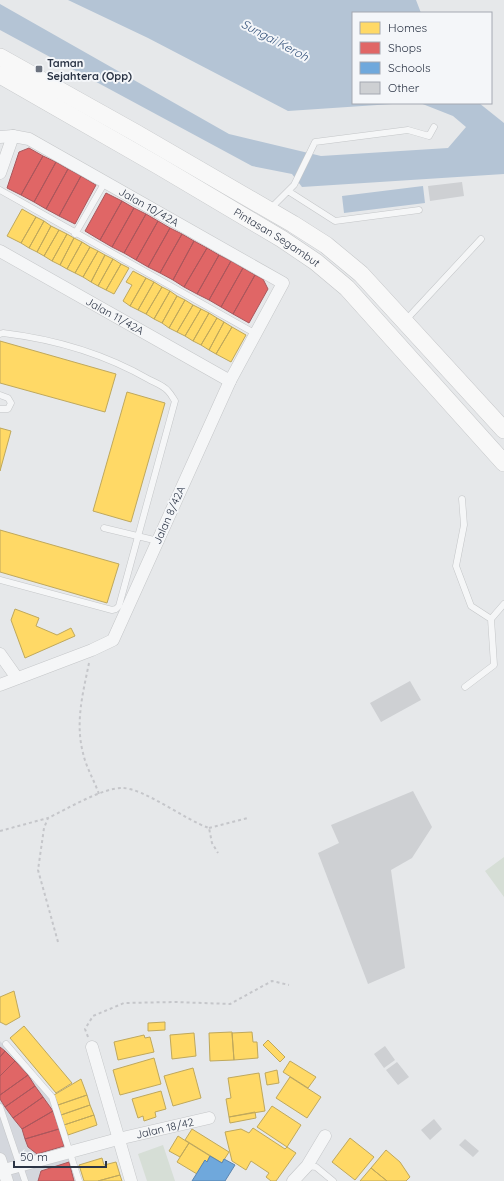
<svg xmlns="http://www.w3.org/2000/svg" width="504" height="1181" font-family="Quicksand,sans-serif">
  <rect width="100%" height="100%" fill="#e6e8ea"/>
  <path fill="#d4d7dd" d="M0 1041 54 1103 77 1181H0Z"/>
  <path fill="#d6ded6" d="M504 857V897L485 871Z
    M163 1145 175 1181H147L138 1154Z"/>
  <path fill="#b4c4d5" d="M68 0H416L421 13H353V103H407L288 111 148 38Z
    M0 4 229 134 321 156 448 148 466 127 453 116 420 103H479L504 123V174L302 187 292 174 252 166 0 30Z
    M423 186 425 203 344 213 342 196Z"/>
  <path fill="#ffd966" stroke="#bfa85c" d="M22 209 36 217 21 243 7 236Z
    M36 217 44 221 29 248 21 243Z
    M44 221 51 226 37 252 29 248Z
    M51 226 59 230 44 256 37 252Z
    M59 230 67 234 52 261 44 256Z
    M67 234 74 238 60 265 52 261Z
    M74 238 82 242 67 269 60 265Z
    M82 242 90 247 75 273 67 269Z
    M90 247 98 251 83 277 75 273Z
    M98 251 105 255 91 282 83 277Z
    M105 255 113 259 98 286 91 282Z
    M113 259 121 264 106 290 98 286Z
    M121 264 129 268 114 294 106 290Z
    M133 271 146 278 130 306 123 301 132 285 126 282Z
    M146 278 154 282 138 310 130 306Z
    M154 282 162 287 146 314 138 310Z
    M162 287 170 291 154 319 146 314Z
    M170 291 177 296 162 323 154 319Z
    M177 296 185 300 169 328 162 323Z
    M185 300 193 305 177 332 169 328Z
    M193 305 201 309 185 336 177 332Z
    M201 309 209 313 193 341 185 336Z
    M209 313 217 318 201 345 193 341Z
    M217 318 224 322 209 350 201 345Z
    M224 322 232 327 216 354 209 350Z
    M232 327 246 335 231 362 216 354Z
    M0 341 116 374 105 412 0 383Z
    M127 392 165 403 131 522 93 511Z
    M0 428 11 431 0 471Z
    M0 530 119 564 107 603 0 572Z
    M15 609 39 618 36 626 57 635 71 628 75 636 25 658 11 620Z
    M14 991 20 1017 6 1025 0 1022V997Z
    M165 1022V1030L148 1031V1023Z
    M24 1026 72 1083 56 1093 10 1038Z
    M232 1032 234 1060 210 1061 209 1033Z
    M252 1032 253 1042H257L258 1058 234 1060 232 1033Z
    M194 1033 196 1056 172 1059 170 1035Z
    M144 1035 145 1038 150 1037 154 1052 118 1060 114 1042Z
    M268 1040 285 1057 280 1062 263 1045Z
    M154 1058 161 1084 120 1095 113 1070Z
    M290 1061 316 1077 308 1088 283 1072Z
    M193 1068 201 1098 173 1106 164 1076Z
    M277 1070 279 1083 267 1085 265 1073Z
    M259 1073 265 1111 229 1117 226 1099 231 1098 228 1078Z
    M290 1077 321 1097 307 1118 276 1098Z
    M81 1079 87 1095 58 1105 54 1095Z
    M161 1091 166 1109 155 1112 156 1117 144 1121 143 1116 138 1118 132 1099Z
    M87 1095 90 1105 61 1115 58 1105Z
    M90 1105 94 1115 64 1125 61 1115Z
    M272 1106 301 1125 287 1147 257 1127Z
    M255 1112 256 1118 230 1123 229 1117Z
    M94 1115 97 1125 68 1135 64 1125Z
    M253 1128 285 1149 287 1147 296 1153 276 1181H271L266 1177 269 1173 251 1161 246 1170 232 1161 225 1132 241 1129 249 1133Z
    M192 1129 229 1152 222 1163 185 1140Z
    M178 1136 189 1143 180 1157 169 1151Z
    M350 1138 374 1157 355 1180 332 1162Z
    M189 1143 210 1156 207 1162 205 1160 197 1174 177 1162Z
    M386 1150 400 1162 410 1177 406 1181H387L371 1168Z
    M102 1158 104 1165 116 1162 120 1175 98 1181H84L79 1165Z
    M371 1168 387 1181H360Z
    M120 1175 122 1181H98Z"/>
  <path fill="#e06666" stroke="#aa575c" d="M29 148 43 156 21 195 7 188 19 152Z
    M43 156 56 162 34 202 21 195Z
    M56 162 68 169 46 209 34 202Z
    M68 169 81 176 59 216 46 209Z
    M81 176 96 185 75 224 59 216Z
    M106 193 122 201 100 240 85 231Z
    M122 201 134 208 112 247 100 240Z
    M134 208 146 214 124 253 112 247Z
    M146 214 158 221 136 260 124 253Z
    M158 221 170 228 148 267 136 260Z
    M170 228 182 234 160 273 148 267Z
    M182 234 194 241 173 280 160 273Z
    M194 241 207 248 184 287 173 280Z
    M207 248 219 255 197 294 184 287Z
    M219 255 231 261 209 300 197 294Z
    M231 261 243 268 221 307 209 300Z
    M243 268 255 275 233 314 221 307Z
    M255 275 263 279 268 289 249 323 233 314Z
    M0 1047 5 1051 0 1057Z
    M5 1051 15 1061 0 1076V1057Z
    M15 1061 28 1075 0 1095V1076Z
    M28 1075 35 1086 5 1107 0 1099V1095Z
    M35 1086 43 1097 13 1118 5 1107Z
    M43 1097 53 1111 22 1129 13 1118Z
    M53 1111 59 1129 25 1139 22 1129Z
    M59 1129 64 1146 37 1154 28 1147 25 1139Z
    M69 1162 74 1181H38L41 1171Z"/>
  <path fill="#6fa8dc" stroke="#5b85af" d="M210 1156 222 1163 224 1159 235 1165 225 1181H192L205 1160 207 1162Z"/>
  <path fill="#ced0d3" d="M462 182 464 196 430 201 428 186Z
    M410 681 421 700 381 722 370 703Z
    M413 791 432 827 412 858 391 870 405 968 368 984 318 853 339 843 331 825Z
    M385 1046 395 1060 384 1068 374 1054Z
    M397 1062 409 1077 398 1085 386 1070Z
    M434 1119 442 1129 430 1140 421 1130Z
    M465 1139 479 1151 473 1157 459 1145Z"/>
  <g fill="none" stroke-linecap="round" stroke-linejoin="round">
    <g stroke="#c4c6c8" stroke-width="7">
      <path id="lane" d="M0 190 256 334
        M288 191 335 221 419 210
        M270 209 294 185 315 142 408 130 429 136 434 127
        M75 234 105 182
        M405 321 481 239
        M0 334 3 333C53 339 105 354 150 380 156 383 164 386 168 391 171 394 173 398 175 401L119 606 116 609 112 610 0 580
        M0 395 8 398 11 403 8 409H0
        M462 499 464 525 456 566 471 606 491 619
        M104 528 158 541
        M465 687 494 665 491 619 504 604
        M6 1044 52 1097 79 1181
        M0 1107 25 1181
        M307 1166 316 1167 333 1181"/>
    </g>
    <g stroke="#c4c6c8" stroke-width="13">
      <g id="street">
        <path id="s1" d="M0 137 13 136 29 139 283 283 230 381 113 640 92 650 0 685"/>
        <path d="M0 173 13 136"/>
        <path id="s2" d="M0 251 230 381"/>
        <path d="M0 654 17 678"/>
        <path d="M92 1047 131 1181"/>
        <path d="M0 1159 7 1181"/>
        <path id="s3" d="M4 1170 118 1139 209 1118"/>
        <path d="M293 1181 307 1166 325 1136"/>
      </g>
    </g>
    <g stroke="#c4c6c8" stroke-width="18">
      <g id="secondary">
        <path d="M0 57 136 133 293 224 326 245 361 274 504 430"/>
        <path id="s4" d="M0 75 159 166 282 239 316 262 347 288 504 463"/>
      </g>
    </g>
    <path stroke="#c5c6ca" stroke-width="2" stroke-dasharray="3 3" stroke-linecap="butt" d="M89 663C83 693 75 722 83 753 86 767 94 780 99 794
      M209 828 248 818
      M0 831 48 818
      M58 942 38 870 44 828 48 818C67 809 102 788 122 788 144 788 185 820 209 828L212 843 218 853
      M88 1037 85 1029 93 1016 124 1003 175 1002 230 1004 272 981 289 985"/>
    <use href="#lane" stroke="#f5f6f7" stroke-width="6"/>
    <use href="#street" stroke="#f5f6f7" stroke-width="12"/>
    <use href="#secondary" stroke="#f8f8f8" stroke-width="17"/>
  </g>
  <rect fill="#6c737f" stroke="#f4f6f9" stroke-width="1.5" x="35" y="65" width="8" height="8" rx="2"/>
  <g text-anchor="middle" dominant-baseline="central" stroke-width="4" stroke-linejoin="round" paint-order="stroke">
    <g font-size="11" font-weight="bold" fill="#2b3445" stroke="#f4f6f9" text-anchor="start">
      <text x="47" y="63">Taman<tspan x="47" dy="13">Sejahtera (Opp)</tspan></text>
    </g>
    <g font-size="11" fill="#2b3445" stroke="#f4f6f9">
      <text stroke="none"><textPath href="#s1" startOffset="167">Jalan 10/42A</textPath></text>
      <text stroke="none"><textPath href="#s4" startOffset="321">Pintasan Segambut</textPath></text>
      <text stroke="none"><textPath href="#s2" startOffset="132">Jalan 11/42A</textPath></text>
      <text transform="translate(169 515) rotate(-66)">Jalan 8/42A</text>
      <text stroke="none"><textPath href="#s3" startOffset="166">Jalan 18/42</textPath></text>
    </g>
    <g font-size="12" font-style="italic" fill="#34527a" stroke="#f4f6f9">
      <text transform="translate(275 40) rotate(28)">Sungai Keroh</text>
    </g>
  </g>
  <rect x="352" y="12" width="140" height="92" fill="#f4f6f9" stroke="#a4a8b1"/>
  <rect x="360" y="22" width="20" height="12" fill="#ffd966" stroke="#a4a8b1"/>
  <text x="388" y="32" font-size="12" fill="#2b3445">Homes</text>
  <rect x="360" y="42" width="20" height="12" fill="#e06666" stroke="#a4a8b1"/>
  <text x="388" y="52" font-size="12" fill="#2b3445">Shops</text>
  <rect x="360" y="62" width="20" height="12" fill="#6fa8dc" stroke="#a4a8b1"/>
  <text x="388" y="72" font-size="12" fill="#2b3445">Schools</text>
  <rect x="360" y="82" width="20" height="12" fill="#ced0d3" stroke="#a4a8b1"/>
  <text x="388" y="92" font-size="12" fill="#2b3445">Other</text>
  <path d="M14 1161v6h92v-6" fill="none" stroke="#2b3445" stroke-width="2"/>
  <text x="20" y="1161" font-size="12" fill="#2b3445" stroke="#f4f6f9" stroke-width="3" paint-order="stroke">50 m</text>
</svg>
